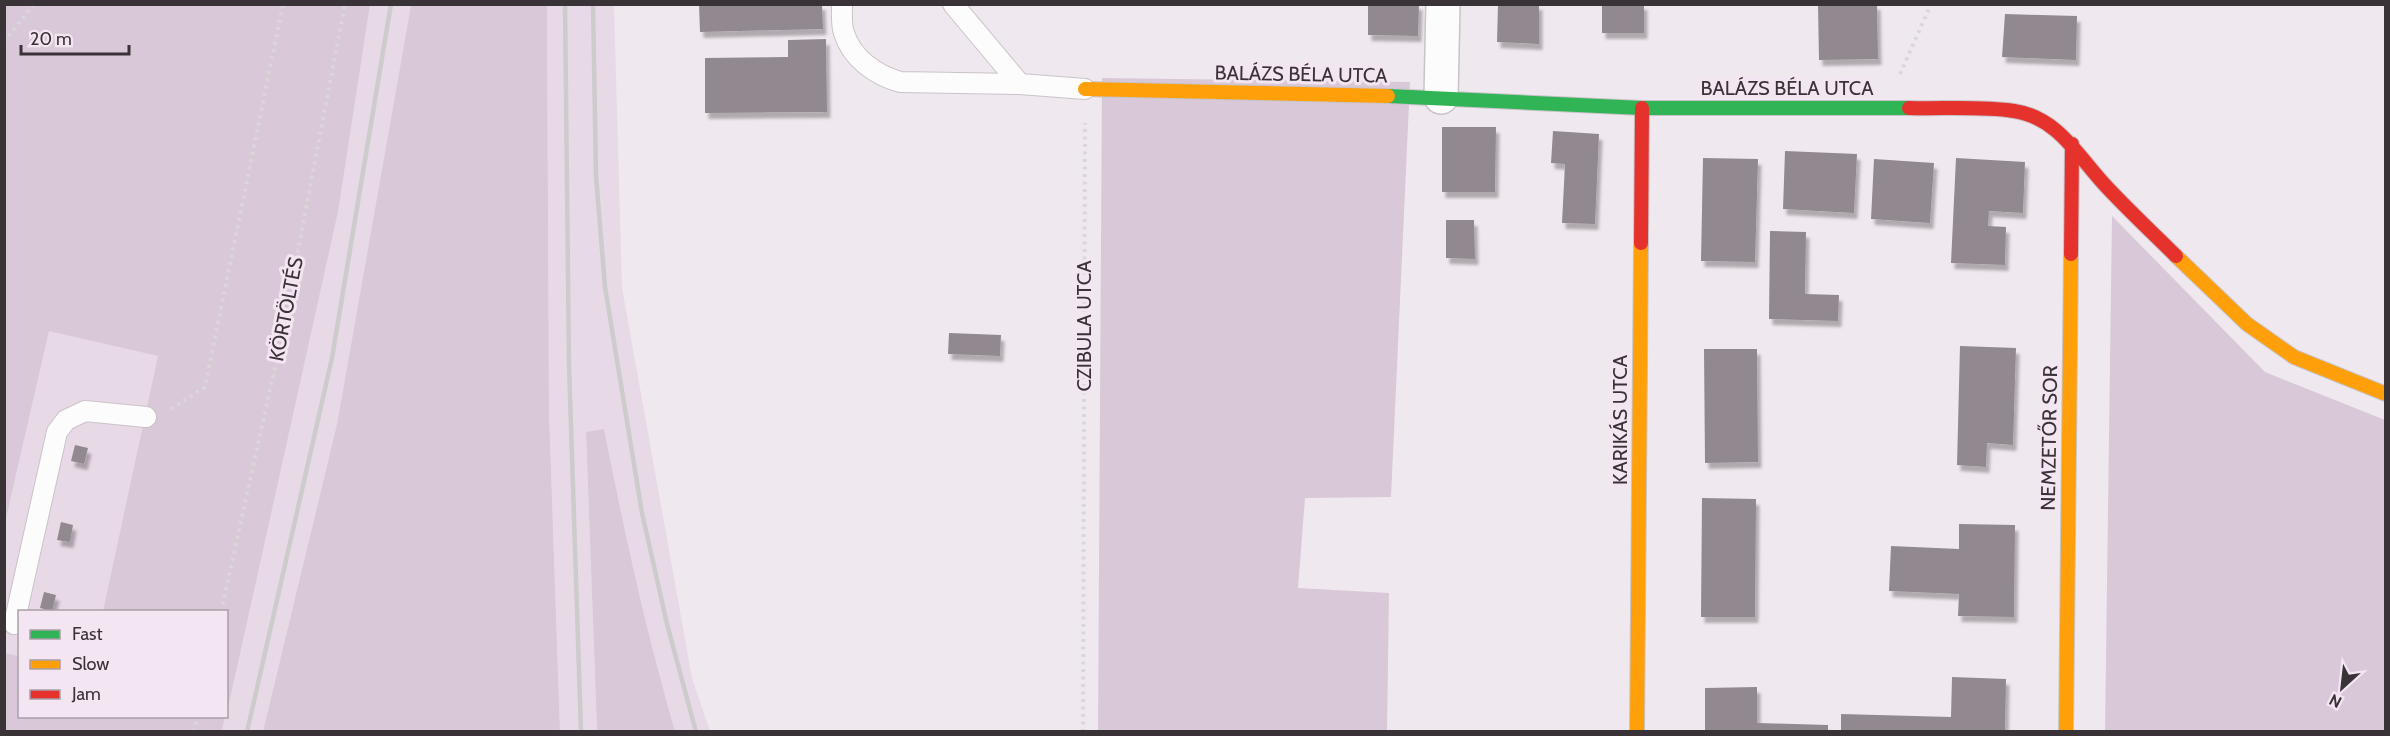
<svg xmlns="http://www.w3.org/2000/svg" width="2390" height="736" font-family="Cabin,sans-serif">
  <defs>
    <filter id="shadow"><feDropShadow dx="3.5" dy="6" stdDeviation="1.5" flood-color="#0004"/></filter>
  </defs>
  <rect width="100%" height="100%" fill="#f0e8ef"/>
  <path fill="#e8d9e6" d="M370 5H411L337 424 263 731 222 732 338 212Z
    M547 5H614L622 288 692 678 710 731H675L654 659 626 545 604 429 586 433 597 731H560L549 412Z
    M49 330 159 356 103 611 20 612 19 656 5 653V523Z"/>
  <path fill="#d9c8d7" d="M5 5H370L338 212 227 712 226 612 103 611 158 356 49 331 5 523Z
    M411 5H547L549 412 560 731H263L337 424Z
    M1102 78 1410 82 1391 497 1305 498 1298 588 1389 593 1387 731 1098 732Z
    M2112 216 2265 372 2385 420V731H2105Z
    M604 429C624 531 646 632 675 731H597L586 432Z
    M5 653 19 656 20 716 225 717 222 731H5Z"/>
  <path fill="#928890" filter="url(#shadow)" d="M699 4H822L823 29 700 32Z
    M1368 4H1419L1418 36 1368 35Z
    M1498 4H1539V44L1497 42Z
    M1602 4H1644V33H1602Z
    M1818 4H1877L1878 59 1819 60Z
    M2005 14 2077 16 2076 60 2002 57Z
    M826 39 827 112 705 113V58L788 57V40Z
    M1442 127H1496L1495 192H1442Z
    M1553 131 1599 134 1595 224 1562 223 1565 164 1551 163Z
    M1785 151 1857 154 1854 213 1783 209Z
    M1703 158 1758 159 1755 262 1701 261Z
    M1956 158 2025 162 2023 213 1989 211 1988 226 2006 227 2005 265 1951 263Z
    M1874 159 1934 163 1930 223 1871 219Z
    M1446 220H1474L1475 259 1446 258Z
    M1770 231 1806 232 1805 294 1839 295 1838 321 1769 319Z
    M949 333 1001 335 1000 356 948 354Z
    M1960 346 2016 348 2013 445 1987 443 1986 467 1957 465Z
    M1704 349H1757L1758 462 1705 463Z
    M75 445 88 448 84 464 71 461Z
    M1702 498 1756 499 1755 617H1701Z
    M61 522 73 525 70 542 57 540Z
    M1959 524 2015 525 2014 617 1958 616 1959 594 1889 591 1891 546 1959 549Z
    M44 592 56 595 52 611 40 608Z
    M1952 677 2006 679 2005 732H1841V714L1951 717Z
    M1757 687V723L1828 725V732H1705V688Z"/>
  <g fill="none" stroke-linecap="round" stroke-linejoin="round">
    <g stroke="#c9c3c8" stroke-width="22">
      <path id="lane" d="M842 4C842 13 841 25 844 33 852 59 876 75 900 82L1020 84
        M953 4 1020 84 1085 89
        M14 624 57 432 66 420 85 411 146 417"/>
    </g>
    <g stroke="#c9c3c8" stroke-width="36">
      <path id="street" d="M1441 97 1443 4"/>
    </g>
    <g stroke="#c9c3c8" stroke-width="16">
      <path id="fast" d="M1388 96 1642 108H1909"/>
    </g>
    <g stroke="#c9c3c8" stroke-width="16">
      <path id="slow" d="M1085 89 1388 96
        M2176 256 2247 324 2294 357 2386 394
        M1637 732 1641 243
        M2066 732 2071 254"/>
    </g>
    <g stroke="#c9c3c8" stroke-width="16">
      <path id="jam" d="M1909 108C1943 109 1981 106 2014 111 2057 117 2078 156 2104 184 2127 209 2152 232 2176 256
        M1641 243 1642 108
        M2071 254 2072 144"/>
    </g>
    <path stroke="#d9d7d9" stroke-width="4" stroke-dasharray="3 4.5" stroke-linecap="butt" d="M4 42 34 4
      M1900 74 1931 4
      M171 409 205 387 283 4
      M221 612 281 340 345 4
      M194 732 197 716
      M1083 732 1085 123"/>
    <use href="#lane" stroke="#fdfcfd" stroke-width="20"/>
    <use href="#street" stroke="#fdfcfd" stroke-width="33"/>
    <use href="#fast" stroke="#30b455" stroke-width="14"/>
    <use href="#slow" stroke="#ff9f0a" stroke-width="14"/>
    <use href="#jam" stroke="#e5322d" stroke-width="14"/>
    <path stroke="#cecbcd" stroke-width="4.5" d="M565 4 569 365 581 732
      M593 4 596 176 605 287 642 513 667 624 696 732
      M247 732 332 358 391 4"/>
  </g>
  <g text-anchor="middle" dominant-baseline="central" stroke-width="6" stroke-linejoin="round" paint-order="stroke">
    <g font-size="20" fill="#393338" stroke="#f4e5f2">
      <text transform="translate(1301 74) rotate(1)">BALÁZS BÉLA UTCA</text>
      <text x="1787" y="88">BALÁZS BÉLA UTCA</text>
      <text transform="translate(286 309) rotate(-79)">KÖRTÖLTÉS</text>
      <text transform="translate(1084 326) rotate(-90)">CZIBULA UTCA</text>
      <text transform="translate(1620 420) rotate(-90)">KARIKÁS UTCA</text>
      <text transform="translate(2049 438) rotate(-89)">NEMZETŐR SOR</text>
    </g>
  </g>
  <rect width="2390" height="736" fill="none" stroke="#393338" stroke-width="12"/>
  <rect x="18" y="610" width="210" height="108" fill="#f4e5f2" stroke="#a99ea8" stroke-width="1.5"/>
  <rect x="30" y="630" width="30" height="9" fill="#30b455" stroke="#a99ea8" stroke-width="1.5"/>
  <text x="72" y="640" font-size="18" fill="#393338">Fast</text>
  <rect x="30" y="660" width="30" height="9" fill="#ff9f0a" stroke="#a99ea8" stroke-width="1.5"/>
  <text x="72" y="670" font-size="18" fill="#393338">Slow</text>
  <rect x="30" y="690" width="30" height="9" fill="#e5322d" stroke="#a99ea8" stroke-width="1.5"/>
  <text x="72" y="700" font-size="18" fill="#393338">Jam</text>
  <g transform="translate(2342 688) rotate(207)" stroke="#f4e5f2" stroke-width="4.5" paint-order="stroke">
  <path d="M0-4.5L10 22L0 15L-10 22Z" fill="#393338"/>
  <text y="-9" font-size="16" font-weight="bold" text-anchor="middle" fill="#393338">N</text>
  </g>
  <path d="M21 45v9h108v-9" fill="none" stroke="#393338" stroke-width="3"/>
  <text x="30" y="45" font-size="18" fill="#393338" stroke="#f4e5f2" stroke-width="4.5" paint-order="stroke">20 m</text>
</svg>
